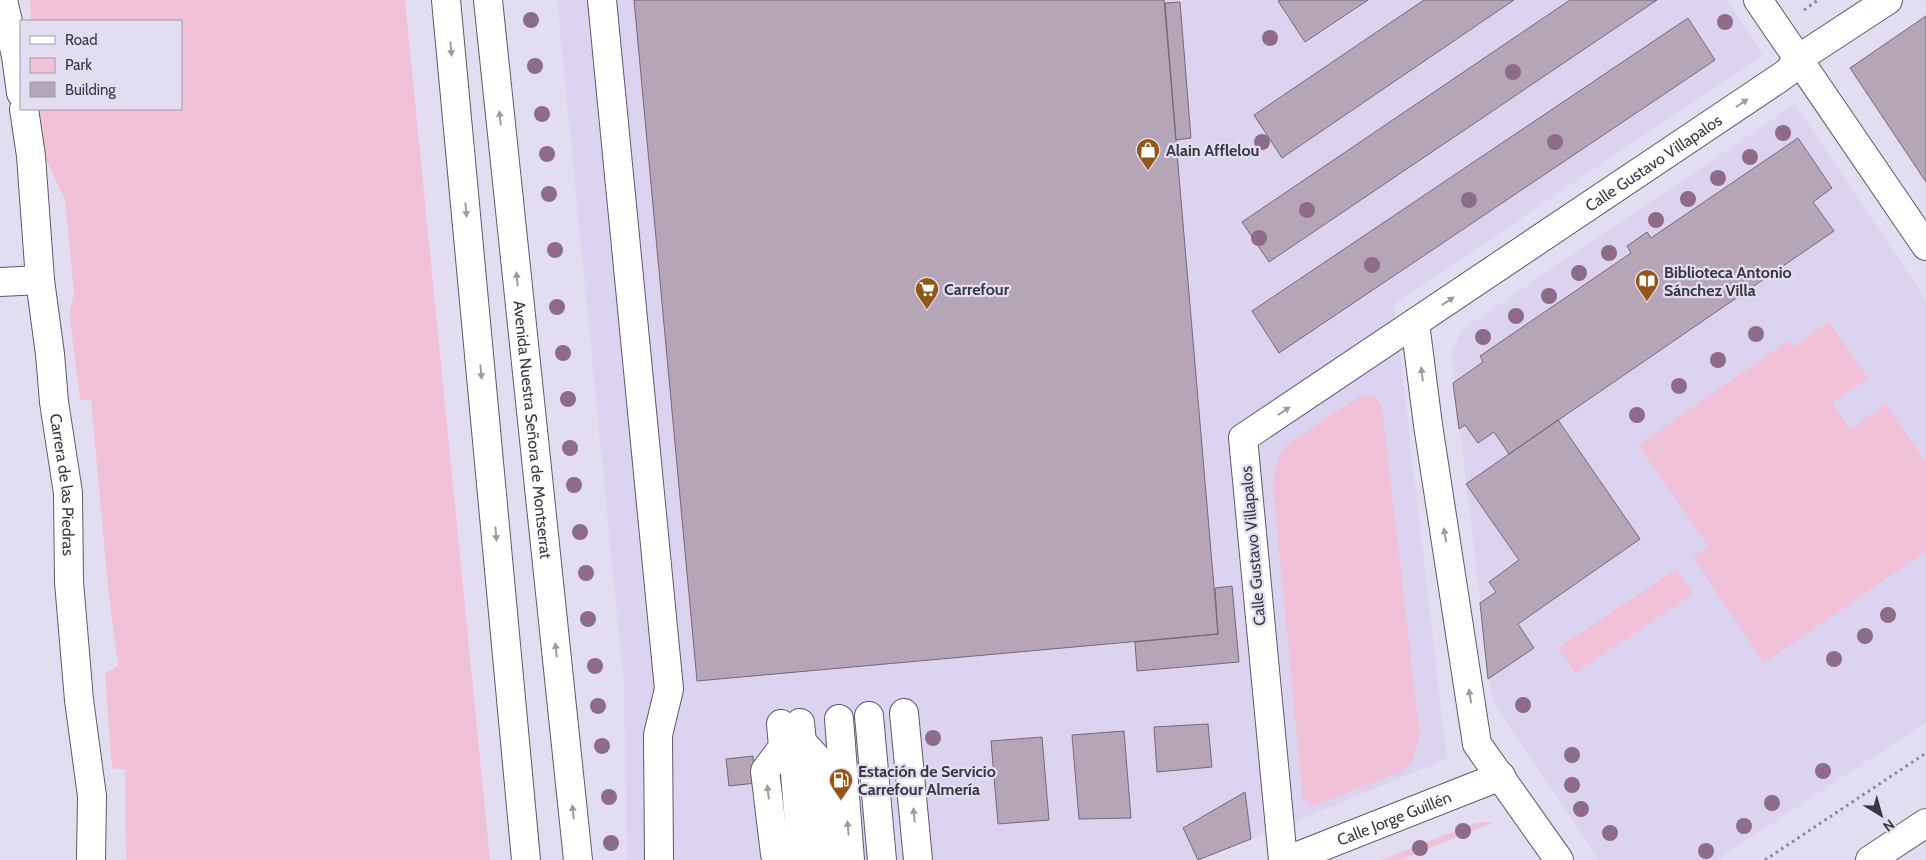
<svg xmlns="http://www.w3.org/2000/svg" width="1926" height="860" font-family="Cabin,sans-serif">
  <rect width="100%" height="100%" fill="#e3ddf2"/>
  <path fill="#dcd3f0" d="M557 0H1727L1763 55 1394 304 1447 759 1200 860H627L624 687Z
    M1795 104 1926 300V722L1717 860H1599L1496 706 1491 694 1451 352 1463 329Z"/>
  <path fill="#f1c1d8" d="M30 0H405L490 860H126L125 770 112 768 111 756 105 673 118 666 108 588 91 400H80L69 313 74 294 65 200 44 155 39 109H181V21H31Z
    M1829 322 1868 378 1832 403 1850 429 1886 404 1926 463V551L1764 663 1693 557 1709 547 1638 445 1788 341 1793 347Z
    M1368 395 1376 398 1382 407 1420 737 1412 761 1402 771 1315 805 1308 803 1303 798 1273 485C1276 467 1277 451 1293 440L1358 397Z
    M1676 569 1693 594 1575 673 1558 648Z
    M1483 822H1494L1400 860H1382L1475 823Z"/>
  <path fill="#b5a5b6" stroke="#766877" d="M634 0H1164L1218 634 697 681Z
    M1280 0H1368L1305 42 1278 1Z
    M1424 0H1514L1282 158 1254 115Z
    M1570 0H1657L1269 262 1242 222Z
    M1180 2 1191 138 1176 140 1165 3Z
    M1926 16V182L1850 68Z
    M1688 18 1715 60 1279 353 1252 311Z
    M1798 138 1832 188 1813 202 1834 231 1509 454 1494 432 1478 443 1465 425 1459 429 1453 383 1483 362 1480 356 1631 253 1627 246 1647 232 1651 238Z
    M1558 420 1640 539 1518 624 1534 648 1488 679 1480 603 1496 592 1489 582 1519 560 1466 484Z
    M1232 586 1239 662 1137 671 1135 642 1218 634 1215 588Z
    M1208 724 1212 767 1157 772 1154 727Z
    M1124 731 1131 818 1079 819 1072 735Z
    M1042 737 1049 820 998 824 991 741Z
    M753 756 756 783 729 786 726 759Z
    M1245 792 1251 839 1198 860 1183 828Z"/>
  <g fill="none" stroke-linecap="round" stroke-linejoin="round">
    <g stroke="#5f596c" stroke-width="30">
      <g id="minor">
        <path d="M3 0 16 56 21 93"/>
        <path d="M602 0 669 689 658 735 659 860"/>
        <path d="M1758 0 1926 246"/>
        <path id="s1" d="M24 109 31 156 40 280 50 354 54 402 68 493 69 582 79 700 92 796 91 860"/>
        <path d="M0 282 40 280"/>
        <path d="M1415 323 1428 425 1477 744 1559 860"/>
        <path d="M904 713 918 860"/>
        <path d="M869 716 882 860"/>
        <path d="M839 719 850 860"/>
        <path d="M800 723 802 742 816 757 819 766 827 847 820 860"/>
        <path d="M779 860 775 854 765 771 783 747 781 724"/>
        <path d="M802 860 793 749 802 742"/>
        <path id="s2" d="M1283 860 1243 438 1775 81 1788 72 1798 59 1888 0"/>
        <path id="s3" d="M1288 860 1501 776"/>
        <path d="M1870 860 1926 823"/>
      </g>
    </g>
    <g stroke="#5f596c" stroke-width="30">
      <g id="major">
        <path d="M446 0 526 860"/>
        <path id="s4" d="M488 0 578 860"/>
      </g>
    </g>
    <path stroke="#888493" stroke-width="3" stroke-dasharray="2.5 4" stroke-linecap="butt" d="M1804 10 1818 0
      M1765 860 1926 753"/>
    <use href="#minor" stroke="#fff" stroke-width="28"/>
    <use href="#major" stroke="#fff" stroke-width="28"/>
  </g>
  <g fill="#8e6b88">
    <circle cx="531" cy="20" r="8"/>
    <circle cx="1725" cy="22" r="8"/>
    <circle cx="1270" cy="38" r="8"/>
    <circle cx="535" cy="66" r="8"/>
    <circle cx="1513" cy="72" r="8"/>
    <circle cx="542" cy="114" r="8"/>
    <circle cx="1783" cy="133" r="8"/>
    <circle cx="1262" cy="142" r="8"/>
    <circle cx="1555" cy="142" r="8"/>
    <circle cx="547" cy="154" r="8"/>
    <circle cx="1750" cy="157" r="8"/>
    <circle cx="1718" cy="178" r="8"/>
    <circle cx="549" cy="194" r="8"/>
    <circle cx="1688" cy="199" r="8"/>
    <circle cx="1469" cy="200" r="8"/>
    <circle cx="1307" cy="210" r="8"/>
    <circle cx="1656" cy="220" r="8"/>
    <circle cx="1259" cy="238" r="8"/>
    <circle cx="555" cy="250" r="8"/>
    <circle cx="1609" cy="253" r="8"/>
    <circle cx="1372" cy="265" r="8"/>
    <circle cx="1579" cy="273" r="8"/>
    <circle cx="1549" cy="296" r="8"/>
    <circle cx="557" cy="307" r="8"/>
    <circle cx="1516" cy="316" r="8"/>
    <circle cx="1756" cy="334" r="8"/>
    <circle cx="1483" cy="337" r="8"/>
    <circle cx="563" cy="353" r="8"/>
    <circle cx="1718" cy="360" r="8"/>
    <circle cx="1679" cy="386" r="8"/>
    <circle cx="568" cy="399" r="8"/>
    <circle cx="1637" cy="415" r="8"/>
    <circle cx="570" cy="448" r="8"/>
    <circle cx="574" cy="485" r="8"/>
    <circle cx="580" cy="532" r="8"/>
    <circle cx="586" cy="573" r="8"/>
    <circle cx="1888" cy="615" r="8"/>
    <circle cx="588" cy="619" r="8"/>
    <circle cx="1865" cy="636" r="8"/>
    <circle cx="1834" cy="659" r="8"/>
    <circle cx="595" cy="666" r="8"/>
    <circle cx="1523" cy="705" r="8"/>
    <circle cx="598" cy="706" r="8"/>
    <circle cx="933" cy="738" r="8"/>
    <circle cx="602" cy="746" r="8"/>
    <circle cx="1572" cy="755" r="8"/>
    <circle cx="1823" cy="771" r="8"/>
    <circle cx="1572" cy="785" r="8"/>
    <circle cx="609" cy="797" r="8"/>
    <circle cx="1772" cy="803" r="8"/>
    <circle cx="1581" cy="809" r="8"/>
    <circle cx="1744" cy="826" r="8"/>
    <circle cx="1463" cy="831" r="8"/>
    <circle cx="1610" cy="833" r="8"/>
    <circle cx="611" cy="843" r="8"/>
    <circle cx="1420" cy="848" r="8"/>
    <circle cx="1706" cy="851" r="8"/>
  </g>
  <defs><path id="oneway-solid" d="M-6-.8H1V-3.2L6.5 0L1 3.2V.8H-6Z" transform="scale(1.25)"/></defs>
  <g fill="#9c9ca0">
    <use href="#oneway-solid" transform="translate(451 49) rotate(85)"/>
    <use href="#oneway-solid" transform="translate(1742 103) rotate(-34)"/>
    <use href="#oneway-solid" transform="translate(500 118) rotate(-96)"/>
    <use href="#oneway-solid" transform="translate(466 210) rotate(85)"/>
    <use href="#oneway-solid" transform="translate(517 279) rotate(-96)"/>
    <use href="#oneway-solid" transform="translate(1448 301) rotate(-34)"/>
    <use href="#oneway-solid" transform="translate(481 372) rotate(85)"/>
    <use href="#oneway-solid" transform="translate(1422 374) rotate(-97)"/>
    <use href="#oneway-solid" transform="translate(1284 411) rotate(-34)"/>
    <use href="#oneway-solid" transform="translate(496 534) rotate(85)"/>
    <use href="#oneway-solid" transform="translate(1445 535) rotate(-99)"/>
    <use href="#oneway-solid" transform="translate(556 650) rotate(-96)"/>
    <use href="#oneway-solid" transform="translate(1470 696) rotate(-99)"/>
    <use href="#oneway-solid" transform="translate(768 792) rotate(-97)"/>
    <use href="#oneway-solid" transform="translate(573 812) rotate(-96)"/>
    <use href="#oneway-solid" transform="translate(914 815) rotate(-95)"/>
    <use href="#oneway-solid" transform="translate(848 828) rotate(-95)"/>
  </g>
  <defs>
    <g id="shop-pin" transform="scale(1.25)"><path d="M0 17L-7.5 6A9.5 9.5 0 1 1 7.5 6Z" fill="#925716" stroke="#e3ddf2"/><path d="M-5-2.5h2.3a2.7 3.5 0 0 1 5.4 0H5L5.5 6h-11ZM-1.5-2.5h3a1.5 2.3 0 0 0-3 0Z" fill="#fff"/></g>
    <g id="library-pin" transform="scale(1.25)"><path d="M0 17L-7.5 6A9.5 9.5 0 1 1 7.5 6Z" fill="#925716" stroke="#e3ddf2"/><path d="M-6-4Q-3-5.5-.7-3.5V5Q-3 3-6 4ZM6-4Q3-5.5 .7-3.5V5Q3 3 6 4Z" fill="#fff"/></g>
    <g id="supermarket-pin" transform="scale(1.25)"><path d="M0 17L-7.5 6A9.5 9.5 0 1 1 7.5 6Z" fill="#925716" stroke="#e3ddf2"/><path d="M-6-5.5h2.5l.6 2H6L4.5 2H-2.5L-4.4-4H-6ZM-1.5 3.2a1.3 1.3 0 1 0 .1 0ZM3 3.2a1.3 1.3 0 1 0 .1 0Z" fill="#fff"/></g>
    <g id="fuel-pin" transform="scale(1.25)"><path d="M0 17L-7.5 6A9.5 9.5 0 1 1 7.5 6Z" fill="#925716" stroke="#e3ddf2"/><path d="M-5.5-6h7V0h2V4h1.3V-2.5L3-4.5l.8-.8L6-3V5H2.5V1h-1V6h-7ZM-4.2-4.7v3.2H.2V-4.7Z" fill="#fff"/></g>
  </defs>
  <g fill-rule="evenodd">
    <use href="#shop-pin" x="1148" y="150"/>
    <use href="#library-pin" x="1647" y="281"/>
    <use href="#supermarket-pin" x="927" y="289"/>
    <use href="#fuel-pin" x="841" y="780"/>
  </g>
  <g text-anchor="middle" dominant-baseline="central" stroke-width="4.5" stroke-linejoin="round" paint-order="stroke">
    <g font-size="16" font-weight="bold" fill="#3a3840" stroke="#e3ddf2" text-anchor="start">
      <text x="1166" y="150">Alain Afflelou</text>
      <text x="1664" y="272">Biblioteca Antonio<tspan x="1664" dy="18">Sánchez Villa</tspan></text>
      <text x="944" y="289">Carrefour</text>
      <text x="858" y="771">Estación de Servicio<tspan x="858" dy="18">Carrefour Almería</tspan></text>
    </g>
    <g font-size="16" fill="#3a3840" stroke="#e3ddf2">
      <text stroke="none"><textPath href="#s2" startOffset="918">Calle Gustavo Villapalos</textPath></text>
      <text stroke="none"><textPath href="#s4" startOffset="432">Avenida Nuestra Señora de Montserrat</textPath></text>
      <text stroke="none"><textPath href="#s1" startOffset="378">Carrera de las Piedras</textPath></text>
      <text transform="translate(1253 546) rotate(-95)">Calle Gustavo Villapalos</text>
      <text stroke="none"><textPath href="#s3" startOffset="114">Calle Jorge Guillén</textPath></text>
    </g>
  </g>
  <rect x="20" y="20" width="162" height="90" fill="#e3ddf2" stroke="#9f9bab"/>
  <rect x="30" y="36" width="25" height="8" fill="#ffffff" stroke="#9f9bab"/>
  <text x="65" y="45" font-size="15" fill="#3a3840">Road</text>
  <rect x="30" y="58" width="25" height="15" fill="#f1c1d8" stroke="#9f9bab"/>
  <text x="65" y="70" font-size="15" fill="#3a3840">Park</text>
  <rect x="30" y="82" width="25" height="15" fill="#b5a5b6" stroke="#9f9bab"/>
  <text x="65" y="95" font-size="15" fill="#3a3840">Building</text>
  <g transform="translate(1881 815) rotate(143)" stroke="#e3ddf2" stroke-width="4" paint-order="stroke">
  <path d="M0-4L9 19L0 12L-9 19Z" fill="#3a3840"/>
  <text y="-8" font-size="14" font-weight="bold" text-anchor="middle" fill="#3a3840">N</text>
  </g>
</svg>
